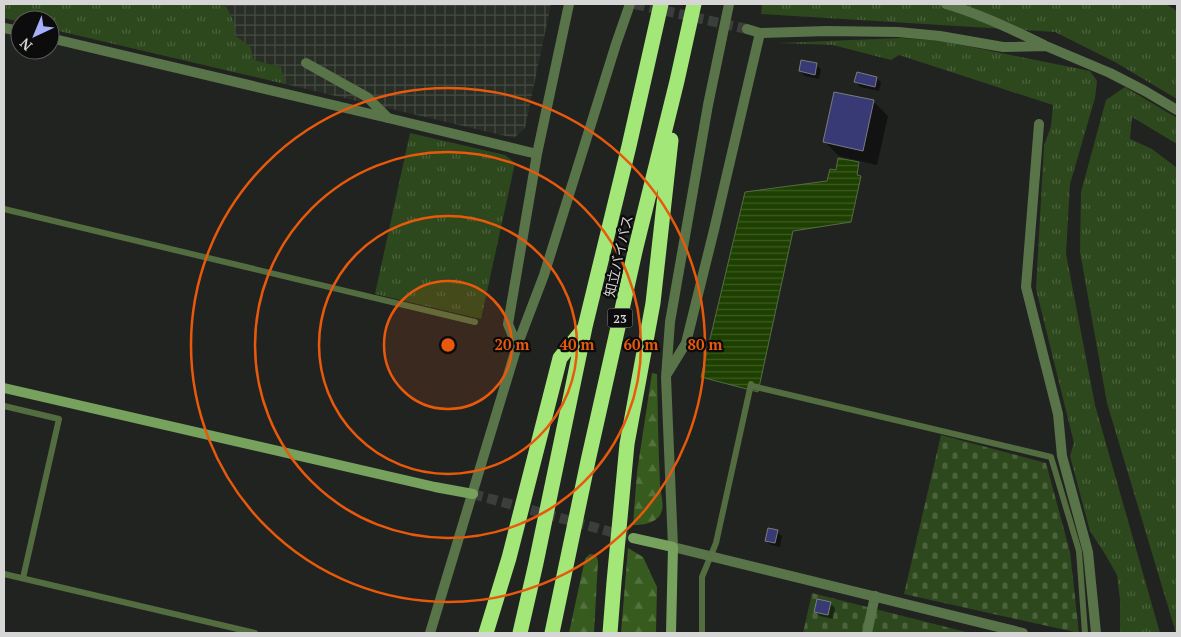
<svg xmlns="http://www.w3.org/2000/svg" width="1181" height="637" font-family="'PT Serif','Noto Sans JP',serif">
  <defs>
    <pattern id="industrial-grid" width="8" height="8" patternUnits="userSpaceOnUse" patternTransform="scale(1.25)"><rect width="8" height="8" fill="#282d25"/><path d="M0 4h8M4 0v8" fill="none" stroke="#464b44"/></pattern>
    <pattern id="grass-tufts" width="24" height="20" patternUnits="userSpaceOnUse" patternTransform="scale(1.25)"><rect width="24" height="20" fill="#2e481d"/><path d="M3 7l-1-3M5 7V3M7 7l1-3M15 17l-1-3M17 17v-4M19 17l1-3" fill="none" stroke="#4b623d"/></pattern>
    <pattern id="forest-firs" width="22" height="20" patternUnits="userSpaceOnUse" patternTransform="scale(1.25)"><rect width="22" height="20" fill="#375b1e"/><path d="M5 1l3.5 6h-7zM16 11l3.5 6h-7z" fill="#53723e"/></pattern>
    <pattern id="cemetery-stones" width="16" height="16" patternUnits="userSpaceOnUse" patternTransform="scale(1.25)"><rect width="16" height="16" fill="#2e481d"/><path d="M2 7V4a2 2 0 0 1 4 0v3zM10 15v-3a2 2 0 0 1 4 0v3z" fill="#4b623d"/></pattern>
    <pattern id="water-rules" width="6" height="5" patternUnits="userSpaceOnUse" patternTransform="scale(1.25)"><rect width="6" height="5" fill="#1d4000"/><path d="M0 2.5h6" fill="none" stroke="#3d5b24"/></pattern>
  </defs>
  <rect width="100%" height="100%" fill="#212321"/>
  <path fill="url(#industrial-grid)" d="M225 4H551L525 128 514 138 285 84 281 67 254 60 250 46 234 35V22Z"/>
  <path fill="url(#grass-tufts)" d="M4 4H225L234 22V35L250 46 254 60 281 67 285 84 50 29V20H20V22L4 18Z
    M762 4H1166L1177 11V99L1115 62 1055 32 761 14Z
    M901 38 942 41 1090 71 1097 81 1095 98 1070 184 1066 254 1095 405 1160 633H1120V600L1117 575 1105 554 1090 531 1070 456 1074 443 1036 289 1044 146 1051 126 1053 105 899 55 891 60 833 45 778 43Z
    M1125 87 1177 118V144L1132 117 1130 139 1152 149 1177 168V633H1176L1107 403 1080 252 1081 192 1106 100Z
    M410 133 505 155 515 163 481 319 375 294Z"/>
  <path fill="url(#forest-firs)" d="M652 373 657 374C658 410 658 447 660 483 660 491 664 504 662 510 659 523 644 525 633 525L637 472Z
    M628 548 643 557 657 587 656 633H621Z
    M590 554 596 555 598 561 594 633H569L585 559Z"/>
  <path fill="url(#cemetery-stones)" d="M941 435 1046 463 1070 552 1079 633 904 594Z
    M812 593 970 633H803Z"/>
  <path fill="url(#water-rules)" stroke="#546d40" d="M838 158 859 162 857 175 861 176 851 222 793 231 758 392 701 377 745 192 827 181 830 169 836 170Z"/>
  <path fill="#0007" d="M816 65 821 69 819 79 805 76 800 71Z
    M876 78 881 82 879 91 860 87 856 82Z
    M873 101 888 116 877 165 839 156 825 142Z
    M777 532 782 536 780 547 771 545 766 541Z
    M830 603 835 608 833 619 820 616 815 612Z"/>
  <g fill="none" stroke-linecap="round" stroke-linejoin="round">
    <path stroke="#546d40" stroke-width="6" d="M4 209 475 322
      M752 386 1051 457 1079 551 1085 633
      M4 406 59 419 23 578
      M4 574 255 633
      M702 633V577L716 543 751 384"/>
  </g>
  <path fill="#373a74" stroke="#7b7c7f" d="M801 60 817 63 815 75 799 71Z
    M857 72 877 77 875 87 854 82Z
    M834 92 874 100 863 151 823 142Z
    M768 528 778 530 775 543 765 541Z
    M817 599 831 602 828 615 814 612Z"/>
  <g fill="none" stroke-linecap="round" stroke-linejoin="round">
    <path stroke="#3c3e3c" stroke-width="10" stroke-dasharray="10 5" stroke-linecap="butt" d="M635 4 747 29"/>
    <path stroke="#3c3e3c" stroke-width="10" stroke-dasharray="10 5" stroke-linecap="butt" d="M473 494 633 538"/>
    <path stroke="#597449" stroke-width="10" d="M306 63 367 97 388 118
      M867 633 875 596"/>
    <path stroke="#597449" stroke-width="10" d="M729 4 708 105 670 322 666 377 673 547 1023 633
      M946 4C980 14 1012 29 1044 45
      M4 28 20 31
      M747 29 760 33 827 31 898 32 940 36 1003 47 1046 46 1110 73 1145 91 1177 110
      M50 38 388 118 537 154
      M1039 124 1026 287 1058 414 1062 456 1088 552 1096 633
      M517 346 508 324 537 154 569 4
      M667 374 686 343 714 230 760 33
      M430 633 517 346 544 275 616 44 630 4"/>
    <path stroke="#77a25d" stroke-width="10" d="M4 388 435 487 473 494
      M633 538 673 547 671 633"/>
    <path stroke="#a3e779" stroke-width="15" d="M486 633 509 558 560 358 583 330
      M520 633 536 563 585 327 629 146 661 4
      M552 633 588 461 636 247 677 81 694 4
      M610 633 614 582 627 444 653 303 671 140"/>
  </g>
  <circle cx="448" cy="345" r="64" fill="#e8590c" fill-opacity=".12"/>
  <g fill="none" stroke="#e8590c" stroke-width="2.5">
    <circle cx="448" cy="345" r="64"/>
    <circle cx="448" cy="345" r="129"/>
    <circle cx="448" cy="345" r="193"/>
    <circle cx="448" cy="345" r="257"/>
  </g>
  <g text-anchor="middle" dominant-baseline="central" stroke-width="4.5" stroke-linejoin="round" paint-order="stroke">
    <rect fill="#0b0c0b" stroke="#989998" stroke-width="1" x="607.5" y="308.5" width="25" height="19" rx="4"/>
    <g font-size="12" font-weight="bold" fill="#d5d6d5">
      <text x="620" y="318">23</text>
    </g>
    <g font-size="14" fill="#d5d6d5" stroke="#0b0c0b">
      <text transform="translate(618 256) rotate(-77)">知立バイパス</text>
    </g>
  </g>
  <circle cx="448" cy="345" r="8" fill="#e8590c" stroke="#0b0c0b" stroke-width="2.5"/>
  <g font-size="15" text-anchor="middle" font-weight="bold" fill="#e8590c" stroke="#0b0c0b" stroke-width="4.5" stroke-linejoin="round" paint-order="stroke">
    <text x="512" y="350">20 m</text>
    <text x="577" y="350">40 m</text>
    <text x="641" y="350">60 m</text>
    <text x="705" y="350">80 m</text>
  </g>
  <rect width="1181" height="637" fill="none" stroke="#d5d6d5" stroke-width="10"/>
  <g transform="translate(35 35) rotate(224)"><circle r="24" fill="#0b0c0b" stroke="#5c5d5c"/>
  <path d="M0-4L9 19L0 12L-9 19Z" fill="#a8b0fc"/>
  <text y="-8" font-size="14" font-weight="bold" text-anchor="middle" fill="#d5d6d5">N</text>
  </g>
</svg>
